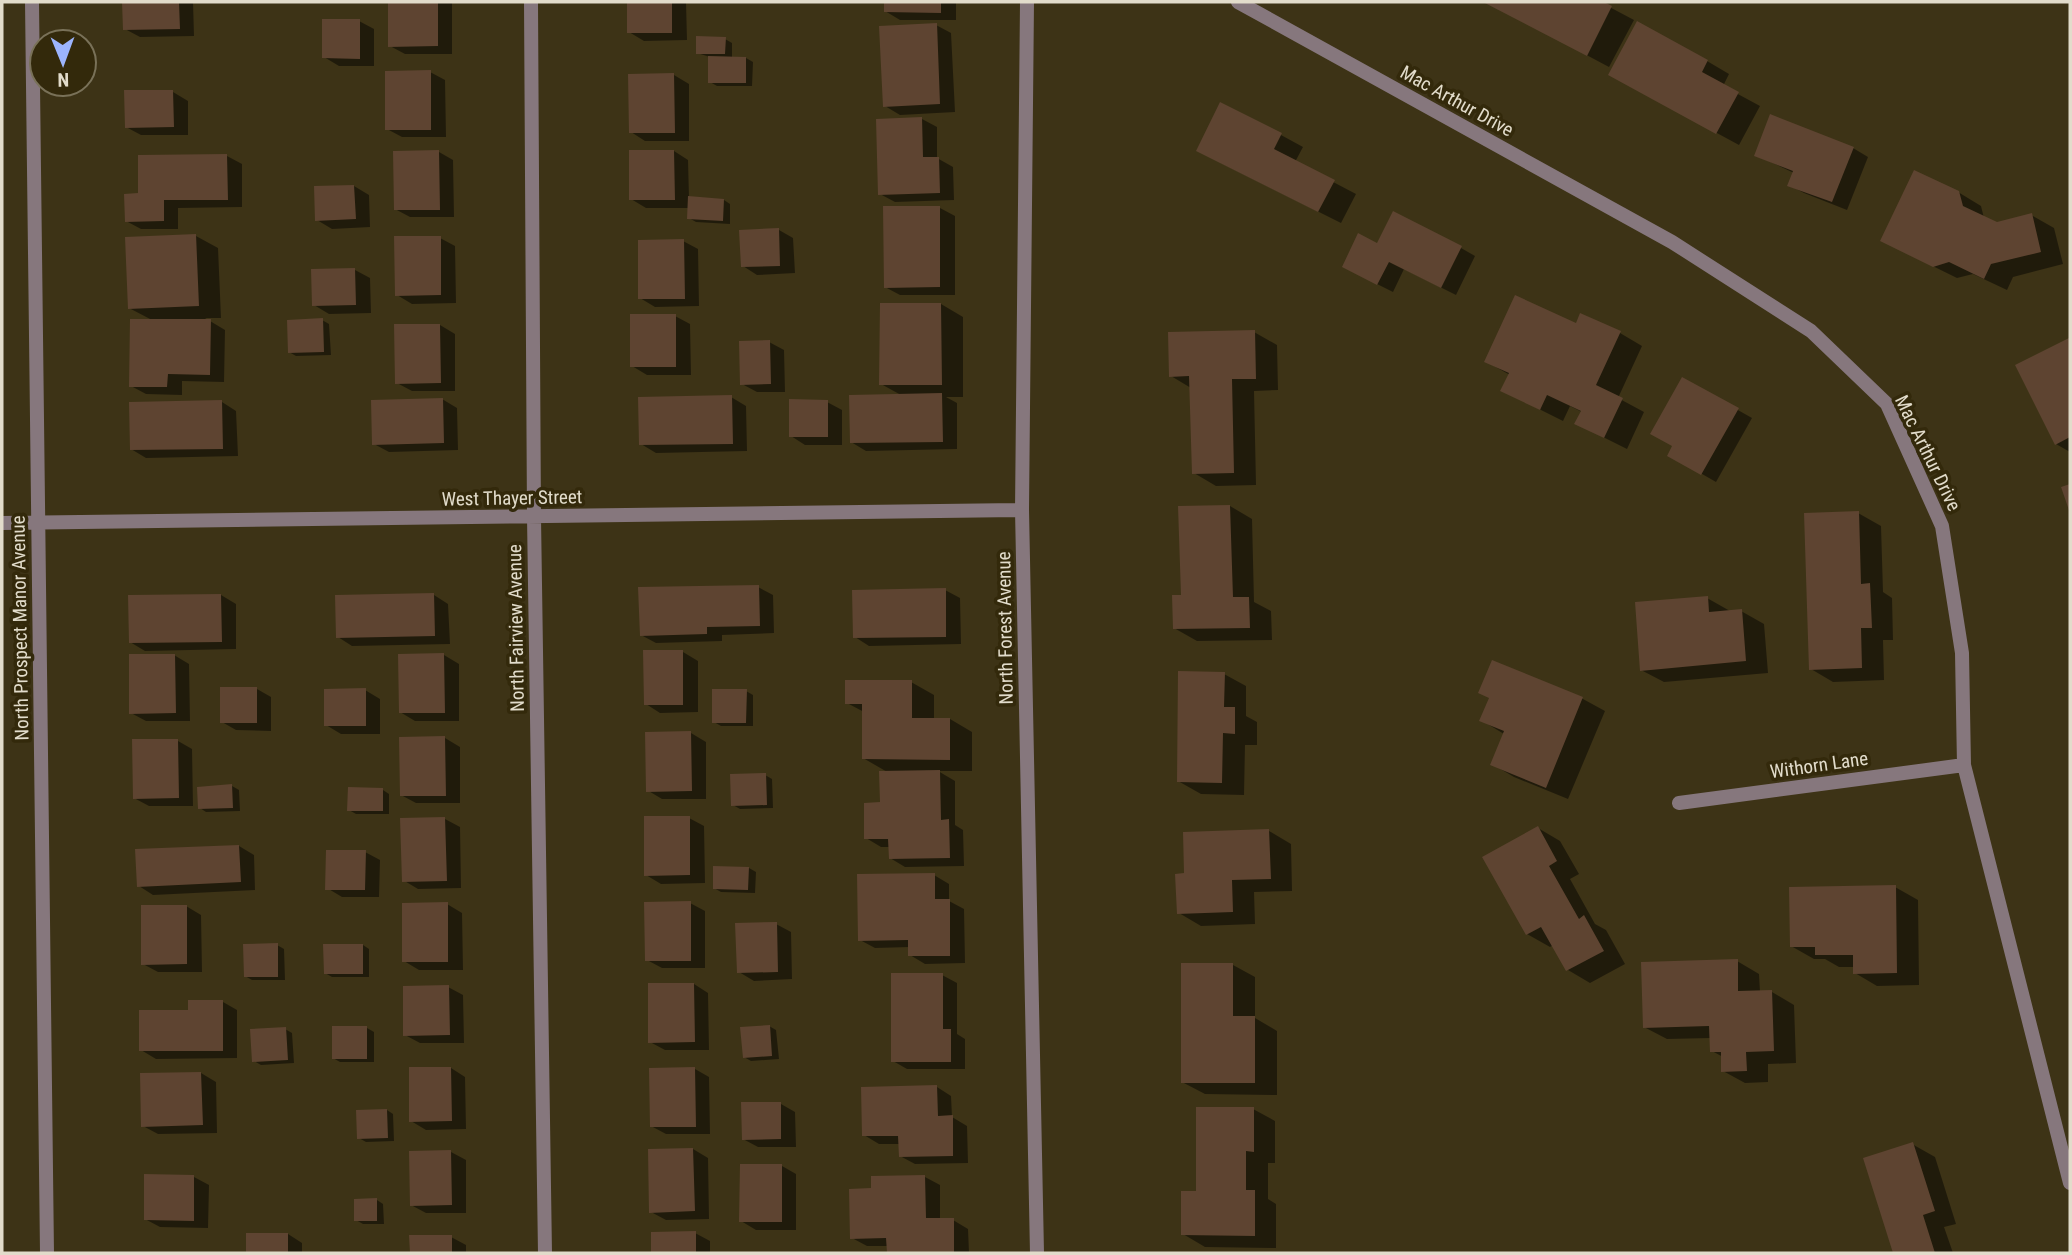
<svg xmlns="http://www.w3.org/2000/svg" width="2072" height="1255" font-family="'Roboto Condensed',sans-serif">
  <rect width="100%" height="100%" fill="#3d3316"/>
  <path fill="#0007" d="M124 2H193L194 36 140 37 125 29Z
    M390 2H452V54H405L390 46Z
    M628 2H686L687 40 644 41 629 32Z
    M886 2H956V20H900L885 11Z
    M1487 2H1600L1634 20 1609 67Z
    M359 21 374 29V66H339L324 57Z
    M936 25 951 33 955 112 900 115 885 106Z
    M725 39 732 43V58H746L753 62 752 86H717L710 82V57L697 53Z
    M1707 61 1729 74 1723 86 1760 106 1739 145 1632 87Z
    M430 72 445 80 446 137H402L387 129Z
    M674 75 689 84V141H645L631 132Z
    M173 92 188 101V135H141L126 127Z
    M922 119 937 127V158L953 167 954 200 895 202 880 194Z
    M1281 135 1303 147 1295 162 1356 194 1341 223 1221 163Z
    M1853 148 1868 157 1847 210 1804 193 1789 185 1794 173 1756 155Z
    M674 151 688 160 689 198 724 200 730 204V224L696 222 689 218V208H646L631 199Z
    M439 152 453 160 454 217H410L395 209Z
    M227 156 242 164V207L178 208V229H141L126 221 140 195Z
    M354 186 369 195 370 227 332 229 317 220Z
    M1958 192 1981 206 1984 218 1997 224 2031 215 2054 228 2063 264 2013 277 2007 290 1973 274 1957 278 1882 241Z
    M940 208 955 216V295H900L885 287Z
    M779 230 793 238 795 273 757 275 743 266Z
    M196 236 218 248 221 318H205L225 330 224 382 182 381V395L146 394 131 386 152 320 129 308Z
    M440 238 455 246 456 303 412 304 397 295Z
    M683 241 698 249 699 306 655 307 640 298Z
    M1378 245 1461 248 1475 256 1456 295 1404 269 1393 292 1359 275Z
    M355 270 370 278 371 313 329 314 314 305Z
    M941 304 963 317V397H946L957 403V449L866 451 851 442 901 395 881 384V305Z
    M675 316 690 324 691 375H647L632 366Z
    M322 320 329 324 331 355 296 356 289 352Z
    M440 325 455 334V391H412L397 383Z
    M1577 325 1620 333 1642 346 1618 398 1644 412 1627 449 1577 424 1582 412 1570 406 1563 421 1503 391 1510 375 1487 362Z
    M1254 332 1277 345 1278 390 1254 391 1256 485 1216 486 1194 473 1191 388 1171 376Z
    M2069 340 2070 341V452L2056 444Z
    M769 342 784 350 785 392H757L742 384Z
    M1683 379 1752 418 1716 482 1669 455 1674 446Z
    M731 397 746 406 747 451 656 453 641 444Z
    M442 399 457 408 458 450 389 452 374 444Z
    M222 402 236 411 238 456 146 458 131 449Z
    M827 402 842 410V445H805L791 436Z
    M1230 506 1252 519 1254 602 1271 611 1272 640 1197 641 1174 628 1183 597Z
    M1858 513 1881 526 1883 592 1892 598 1893 640H1883L1884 680 1833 682 1811 669Z
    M758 587 773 595 774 633 722 635V641L656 643 641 635Z
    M945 590 960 598 961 644 869 646 855 637Z
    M221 595 236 604V649L145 651 130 642Z
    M434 595 448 604 450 644 352 646 338 637Z
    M1707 598 1730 611H1741L1764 624 1768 673 1664 682 1641 670Z
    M683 652 698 661V712L660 713 646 704Z
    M174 655 189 664 190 721H146L131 713Z
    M444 655 459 664V721H415L400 712Z
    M1493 662 1583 699 1605 711 1568 799 1514 777 1492 764 1504 734 1481 720 1490 698Z
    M1224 674 1246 686V716L1257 722V745H1245L1244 795 1201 794 1178 781Z
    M911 682 934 695V719H950L972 732V771H938L955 781V825L963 830 964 866 905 867 890 858V847H881L866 838 881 804 889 773 863 758 864 712 847 703Z
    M257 689 271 697V731L236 730 222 722Z
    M365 690 380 699V734H341L326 725Z
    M746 691 753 695V726H721L714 722Z
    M691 733 706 742V799H662L647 790Z
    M445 738 460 747V803H416L401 795Z
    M178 741 192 749 193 806H149L134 798Z
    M765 775 772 779 773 808 740 809 733 805Z
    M232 786 239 790 240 811 206 812 200 808Z
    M383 790 389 794V814H356L349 810Z
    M689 818 704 826 705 883 661 884 646 875Z
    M445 819 460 827 461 888 418 889 403 880Z
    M1538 828 1560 841 1579 874 1570 879 1595 924 1606 930 1625 964 1590 983 1568 970 1553 945 1550 947 1527 934Z
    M1269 831 1291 844 1292 891 1254 892 1255 924 1201 926 1179 913 1186 874Z
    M239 846 254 855 255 890 153 895 139 886Z
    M365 852 380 860 379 897H342L327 888Z
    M749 868 756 872 755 893 721 892 714 888Z
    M934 875 949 884V901L964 909 965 963 925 964 910 955V947L875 948 860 940Z
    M1895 887 1918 900 1919 985 1877 986 1855 973 1854 967H1839L1825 959H1814L1791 946Z
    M690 903 705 911V968H662L647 960Z
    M447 904 462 913 463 970H419L404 961Z
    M186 906 201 915 202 972H158L143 964Z
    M776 924 791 932 792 979 754 981 739 972Z
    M277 945 284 949 285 980H252L245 976Z
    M363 945 369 949V977H332L325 973Z
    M1737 961 1759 974 1760 992H1772L1794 1005 1796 1063 1768 1064V1082L1745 1083 1723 1071V1057L1712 1051 1711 1038 1667 1039 1644 1027Z
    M1233 965 1255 977V1018L1277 1031V1095L1205 1094 1182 1082Z
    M942 975 957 983V1034L965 1039V1069H907L893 1061Z
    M694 984 708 993 709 1050H665L650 1042Z
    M448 987 463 995 464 1043H420L405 1035Z
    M223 1002 237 1010V1058L156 1059 141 1050 190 1012Z
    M769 1026 776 1030 779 1059 751 1061 744 1057Z
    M367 1028 374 1032V1062H340L333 1058Z
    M285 1029 292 1033 294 1063 261 1065 254 1061Z
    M451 1068 465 1077 466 1129 426 1130 411 1121Z
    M695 1069 709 1077 710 1134H666L651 1126Z
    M201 1073 216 1082 217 1133 158 1134 143 1126Z
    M937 1087 951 1096 952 1117 967 1126 968 1163 915 1164 900 1156V1144H879L864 1135Z
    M781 1104 795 1112 796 1147H758L743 1139Z
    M1253 1109 1275 1121V1163H1268V1199L1276 1204V1248L1205 1247 1183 1234 1198 1193Z
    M387 1110 393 1114 394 1141 366 1142 359 1138Z
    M1912 1144 1935 1157 1956 1224 1944 1227 1953 1253H1895L1865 1159Z
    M693 1149 708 1158 709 1219 666 1220 651 1212Z
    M451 1152 466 1160V1213H426L411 1205Z
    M782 1166 796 1174V1230H756L741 1221Z
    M194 1177 209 1185 208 1228 160 1227 145 1219Z
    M925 1177 940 1185V1220H953L968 1229 969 1253H888V1246H867L852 1238 873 1190Z
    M377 1200 383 1204 384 1224H363L356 1220Z
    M695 1233 710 1241V1253H653L652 1234Z
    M288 1234 302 1243V1253H248V1235Z
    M411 1237H451L466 1245V1253H411Z"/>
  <path fill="#5e4431" d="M122 2H179L180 29 123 30Z
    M388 2H438V46L388 47Z
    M627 2H672V33H627Z
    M884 2H941V13L884 12Z
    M1483 2H1604L1612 6 1587 56Z
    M322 19H360V59L322 58Z
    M1637 21 1708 60 1702 72 1739 92 1716 134 1608 75Z
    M937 23 940 104 883 107 879 26Z
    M696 36 726 37 725 54H696Z
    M708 56 746 57V83H708Z
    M431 70V130H385V71Z
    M674 73 675 133H629L628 74Z
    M124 90H173L174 127 125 128Z
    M1220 102 1282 133 1274 149 1335 180 1318 212 1196 151Z
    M1770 114 1854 147 1832 202 1787 186 1793 171 1754 156Z
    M922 117 923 157H939L940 193 878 195 876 119Z
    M439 150 440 210H394L393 151Z
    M629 150H674L675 200H629Z
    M227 154 228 200H164V221L125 222 124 194 138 193V155Z
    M1914 170 1959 191 1963 206 1997 222 2032 213 2041 252 1991 264 1984 279 1949 262 1933 267 1880 241Z
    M354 185 356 219 315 221 314 186Z
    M688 196 724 199 723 221 687 219Z
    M883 206H940V287L884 288Z
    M1393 211 1462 246 1441 288 1389 262 1377 285 1342 267 1358 233 1377 243Z
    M779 228 780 266 741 267 739 230Z
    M196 234 199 306 128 309 125 237Z
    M394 236H441V295L395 296Z
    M684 239 685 299H638V240Z
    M355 268 356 305 312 306 311 269Z
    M1515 295 1576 323 1580 313 1621 331 1596 385 1623 398 1604 438 1574 424 1581 411 1547 395 1540 410 1500 391 1509 373 1484 362Z
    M880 303H941L942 385H879Z
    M630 314H676V367H630Z
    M323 318 324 352 288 353 287 320Z
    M130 319H211L210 375 168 374 167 387H129Z
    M394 324H440L441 383 395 384Z
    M1255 330 1256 379H1232L1234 473 1192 474 1189 376 1169 377 1168 332Z
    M2069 338 2070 437 2055 445 2015 365Z
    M770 340 771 384 740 385 739 341Z
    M1682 377 1739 408 1701 475 1667 456 1672 446 1650 434Z
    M942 393 943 442 850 443 849 395Z
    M732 395 733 444 639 445 638 397Z
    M443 398 444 443 372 445 371 400Z
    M789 399 828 400V437H789Z
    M222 400 223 449 130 450 129 402Z
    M2070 484V513L2061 487Z
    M1230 505 1233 597H1249L1250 628 1173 629 1172 595H1181L1178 506Z
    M1859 511 1861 584 1870 583 1872 628H1861L1862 668 1809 670 1804 513Z
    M759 585 760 626 707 627V634L640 636 638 587Z
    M946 588V637L853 638 852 590Z
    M434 593 435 636 336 638 335 595Z
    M221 594 222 642 129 643 128 595Z
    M1708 596 1709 612 1742 609 1746 661 1640 671 1635 602Z
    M643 650H683V705H644Z
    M444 653 445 713H399L398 654Z
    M129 654H175L176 713 129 714Z
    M1492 660 1583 697 1546 788 1490 765 1504 731 1479 721 1489 698 1478 693Z
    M1178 671 1225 672 1224 707H1235V734L1223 733 1222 783 1177 782Z
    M845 680H912V718H950V760L862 759V704H845Z
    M220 687H257V723H220Z
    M366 688V726H324V689Z
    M712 689H747L746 723H712Z
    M691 731 692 791 646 792 645 732Z
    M445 736 446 796H400L399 737Z
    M132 739H178L179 798 133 799Z
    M940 770 941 820 949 819 950 858 889 859 888 839H864V803L880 802 879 771Z
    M766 773 767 805 731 806 730 774Z
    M232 784 233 808 198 809 197 787Z
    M348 787 383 788V811H347Z
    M644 816H690V875L644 876Z
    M445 817 447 881 402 882 400 818Z
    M1538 826 1557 861 1549 866 1579 919 1584 915 1604 951 1566 971 1541 927 1526 935 1482 857Z
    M1269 829 1271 879 1232 880 1233 912 1177 914 1175 874 1184 873 1183 832Z
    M239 845 241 882 137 887 135 849Z
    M326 850H366L365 890H325Z
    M713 866 749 867 748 890 713 889Z
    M935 873V899H950V956H908V940L858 941 857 874Z
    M1896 885 1897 973 1853 974V955H1815V947H1790L1789 887Z
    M691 901V961H645L644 902Z
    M448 902V962H402V903Z
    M141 905H187V964L141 965Z
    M777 922 778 972 737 973 735 923Z
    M278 943V977H244L243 944Z
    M323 944H363V974H324Z
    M1738 959V991L1772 990 1774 1051 1746 1052 1747 1071 1721 1072V1052H1710L1709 1026 1643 1028 1641 962Z
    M1181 963H1233V1016H1255V1083H1181Z
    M891 973H943V1029H951V1062H891Z
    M648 983H694L695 1042 648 1043Z
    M449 985 450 1035 403 1036V986Z
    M188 1000H223V1051H139V1010H188Z
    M770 1025 772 1056 743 1058 740 1027Z
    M332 1026H367V1059H332Z
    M286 1027 288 1060 252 1062 250 1029Z
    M409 1067H451L452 1121 409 1122Z
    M695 1067 696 1127H650L649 1068Z
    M201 1072 203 1125 141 1127 140 1073Z
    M937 1085 938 1116 953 1115V1156L899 1157 898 1136H862L861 1087Z
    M741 1102H781V1139L742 1140Z
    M1196 1107H1254V1152L1246 1151V1190H1255V1236L1181 1235V1191H1196Z
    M387 1109 388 1138 357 1139 356 1110Z
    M1913 1142 1935 1211 1923 1215 1935 1253H1893L1863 1158Z
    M693 1148 695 1211 649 1213 648 1149Z
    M451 1150 452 1205 410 1206 409 1151Z
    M740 1164H782V1222H739Z
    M144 1174 194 1175V1221L144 1220Z
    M925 1175 926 1218H954V1253H887L886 1238 850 1239 849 1189 871 1188V1176Z
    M377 1198V1221H354V1199Z
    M696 1231V1253H651V1232Z
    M246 1233H288V1253H246Z
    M409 1235H452V1253H410Z"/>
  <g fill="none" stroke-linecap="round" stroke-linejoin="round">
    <path stroke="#86777d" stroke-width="14" d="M32 2 47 1253
      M531 2 534 517 545 1253
      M1027 2 1022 510 1037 1253
      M1238 2 1672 242 1811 331 1887 404 1942 526 1962 653 1964 765 2070 1183
      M2 523 1022 510
      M1679 803 1964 765"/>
  </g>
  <g text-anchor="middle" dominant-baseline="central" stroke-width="7" stroke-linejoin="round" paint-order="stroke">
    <g font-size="19" fill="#e2dccb" stroke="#33290b">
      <text transform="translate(1457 101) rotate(29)">Mac Arthur Drive</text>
      <text transform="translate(1928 453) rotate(64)">Mac Arthur Drive</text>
      <text transform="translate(512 498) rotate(-1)">West Thayer Street</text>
      <text transform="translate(20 628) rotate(-91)">North Prospect Manor Avenue</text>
      <text transform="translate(516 628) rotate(-91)">North Fairview Avenue</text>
      <text transform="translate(1005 628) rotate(-91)">North Forest Avenue</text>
      <text transform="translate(1819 765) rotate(-8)">Withorn Lane</text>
    </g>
  </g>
  <rect width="2072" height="1255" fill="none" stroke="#e2dccb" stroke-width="7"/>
  <g transform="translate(63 63) rotate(179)"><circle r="33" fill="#33290b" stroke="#797158" stroke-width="2"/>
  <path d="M0-5L12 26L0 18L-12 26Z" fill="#9cb4fd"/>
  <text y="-10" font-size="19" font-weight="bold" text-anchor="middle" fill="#e2dccb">N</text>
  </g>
</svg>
